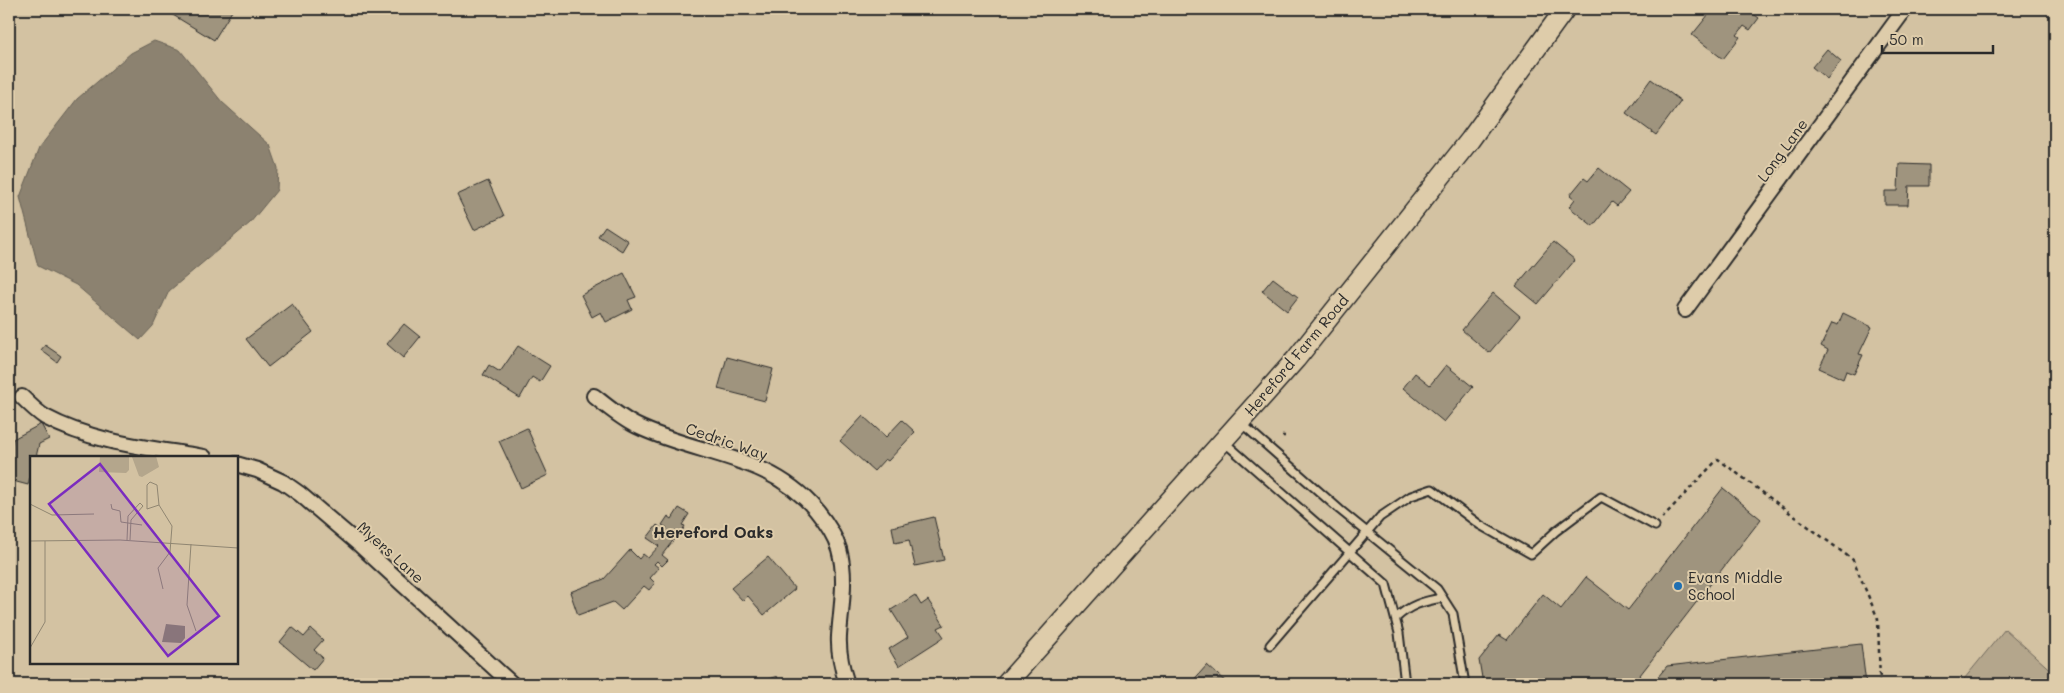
<svg xmlns="http://www.w3.org/2000/svg" width="2064" height="693" font-family="Mali,sans-serif">
  <rect width="100%" height="100%" fill="#d3c2a2"/>
  <filter id="ink" filterUnits="userSpaceOnUse"><feTurbulence type="fractalNoise" baseFrequency=".02" numOctaves="2"/><feDisplacementMap in="SourceGraphic" scale="10" xChannelSelector="R" yChannelSelector="G"/><feConvolveMatrix kernelMatrix="1 2 1 2 8 2 1 2 1" color-interpolation-filters="sRGB"/></filter>
  <g filter="url(#ink)">
    <path fill="#b4a68c" stroke="#70685c" d="M2005 629 2055 674V684H1960Z"/>
    <path fill="#8c8270" stroke="#655f54" d="M154 41 180 50 222 102 270 145 278 168 277 190 250 223 169 291 153 326 140 340 76 285 38 266 20 197 39 148 77 99 131 53Z"/>
    <path fill="#9f947e" stroke="#2b2b2b" d="M163 9H228L232 11 214 40Z
      M1713 9H1747L1759 18 1750 30 1744 26 1737 35 1740 37 1723 59 1692 35Z
      M1827 49 1841 61 1827 79 1812 67Z
      M1651 79 1681 101 1656 135 1626 113Z
      M1899 164 1929 165V186H1909L1908 205H1885V191H1898Z
      M1599 168 1629 192 1617 206 1612 202 1593 226 1569 207 1575 199 1570 195 1584 178 1588 181Z
      M488 181 504 216 474 230 457 195Z
      M605 226 628 241 622 251 598 236Z
      M1553 242 1575 260 1538 304 1516 286Z
      M624 273 636 297 628 300 632 309 606 322 601 312 592 317 581 295Z
      M1273 278 1298 297 1287 311 1262 291Z
      M1493 293 1520 316 1489 353 1462 330Z
      M292 304 313 332 268 367 246 339Z
      M1843 313 1872 327 1859 354 1863 355 1854 374 1846 371 1843 379 1819 368 1828 350 1821 346 1832 323 1838 325Z
      M404 324 420 337 403 358 387 344Z
      M45 345 61 356 57 362 41 350Z
      M518 346 550 366 540 382 532 377 520 398 483 375 489 365 500 372Z
      M727 357 773 369 765 401 718 389Z
      M1446 365 1473 387 1444 422 1403 388 1415 373 1430 385Z
      M863 416 886 437 902 420 915 432 888 461 885 459 874 471 840 441Z
      M41 424 49 439 39 444 36 457H31V473L28 485 9 480V455L13 439Z
      M527 428 548 475 521 488 499 441Z
      M1723 488 1761 519 1633 684H1483L1479 660 1499 635 1507 640 1543 594 1561 609 1586 577 1628 610Z
      M679 508 689 514 682 525 685 526 677 539 675 538 662 555 668 560 662 566 657 561 654 564 659 568 650 578 655 583 649 590 644 586 622 610 613 602 578 615 570 592 604 579 630 550 639 559 643 554 648 558 659 546 647 538 657 525 665 531 667 528 662 525 668 516 672 519Z
      M934 517 944 560 915 566 909 540 895 543 892 527Z
      M768 557 795 589 764 615 748 596 743 601 731 588Z
      M915 595 921 605 928 600 944 625 938 628 944 637 899 666 889 649 908 637 891 610Z
      M292 627 304 637 311 629 323 640 314 650 323 658 313 670 280 642Z
      M1861 644 1866 684H1652L1667 666Z
      M1207 665 1228 684H1190Z
      M777 676 780 684H755Z"/>
    <g fill="none" stroke-linecap="round" stroke-linejoin="round">
      <g stroke="#2b2b2b" stroke-width="11">
        <path id="lane" d="M1240 422 1340 510 1437 589 1453 614 1465 684
          M1223 441 1386 584 1399 633 1405 684
          M1396 618C1410 605 1423 601 1443 598
          M1270 645 1380 517 1411 496 1432 489 1480 525 1531 554 1556 531 1601 497 1655 526"/>
      </g>
      <g stroke="#2b2b2b" stroke-width="18">
        <path id="street" d="M1685 310 1905 9
          M594 396C608 407 622 419 637 426 699 456 769 454 816 510 825 521 835 536 839 549 847 578 841 607 839 636 838 653 842 669 847 684
          M22 397C29 404 37 412 45 417 93 443 151 448 204 457
          M236 464 257 470 283 482 300 494 361 546 512 684"/>
      </g>
      <g stroke="#2b2b2b" stroke-width="22">
        <path id="secondary" d="M1006 684 1296 359 1470 140 1565 9"/>
      </g>
      <path stroke="#2b2b2b" stroke-width="2.5" stroke-dasharray="4 4" stroke-linecap="butt" d="M1282 436H1285
        M1662 518 1718 459 1853 560 1878 619 1880 684"/>
      <use href="#lane" stroke="#deccaa" stroke-width="7"/>
      <use href="#street" stroke="#deccaa" stroke-width="14"/>
      <use href="#secondary" stroke="#deccaa" stroke-width="19"/>
    </g>
  </g>
  <circle fill="#1f6fb2" stroke="#deccaa" stroke-width="2" cx="1678" cy="586" r="5"/>
  <g text-anchor="middle" dominant-baseline="central" stroke-width="4" stroke-linejoin="round" paint-order="stroke">
    <g font-size="15" fill="#2b2b2b" stroke="#deccaa">
      <text transform="translate(1782 150) rotate(-54)">Long Lane</text>
      <text transform="translate(1296 355) rotate(-50)">Hereford Farm Road</text>
      <text transform="translate(727 441) rotate(19)">Cedric Way</text>
      <text transform="translate(391 552) rotate(42)">Myers Lane</text>
    </g>
    <g font-size="15" fill="#2b2b2b" stroke="#deccaa" text-anchor="start">
      <text x="1688" y="577">Evans Middle<tspan x="1688" dy="17">School</tspan></text>
    </g>
    <g font-size="16" font-weight="bold" fill="#2b2b2b" stroke="#deccaa">
      <text x="713" y="531">Hereford Oaks</text>
    </g>
  </g>
  <g transform="translate(30 456)">
    <rect width="208" height="208" fill="#d3c2a2"/>
    <path d="M70 0H99V14L96 17 69 16ZM126 0 129 11 112 21 109 20 102 1Z" fill="#b4a68c"/>
    <path d="M136 168 155 170V182L151 187 132 186Z" fill="#8c8270"/>
    <path fill="none" stroke="#908672" stroke-width="1" d="M0 48 22 59 64 58M81 48 82 53 90 55 91 66 112 69M129 49 117 53V29L120 26 127 29 129 49 142 70 140 96 128 112 133 133M97 84 98 60 110 47 113 50 101 64 100 84M0 85 90 84 208 92M161 88 157 149 166 175M0 192 15 166V85"/>
    <path fill="#7b2cbf" fill-opacity="0.15" stroke="#7b2cbf" stroke-width="2.5" d="M70 8 189 160 138 200 19 48Z"/>
    <rect width="208" height="208" fill="none" stroke="#2b2b2b" stroke-width="2.5"/>
  </g>
  <rect width="2064" height="693" fill="none" stroke="#deccaa" stroke-width="30"/>
  <rect x="15" y="15" width="2034" height="663" fill="none" stroke="#2b2b2b" stroke-width="2" filter="url(#ink)"/>
  <path d="M1882 45v8h111v-8" fill="none" stroke="#2b2b2b" stroke-width="2.5"/>
  <text x="1889" y="45" font-size="15" fill="#2b2b2b" stroke="#deccaa" stroke-width="4" paint-order="stroke">50 m</text>
</svg>
